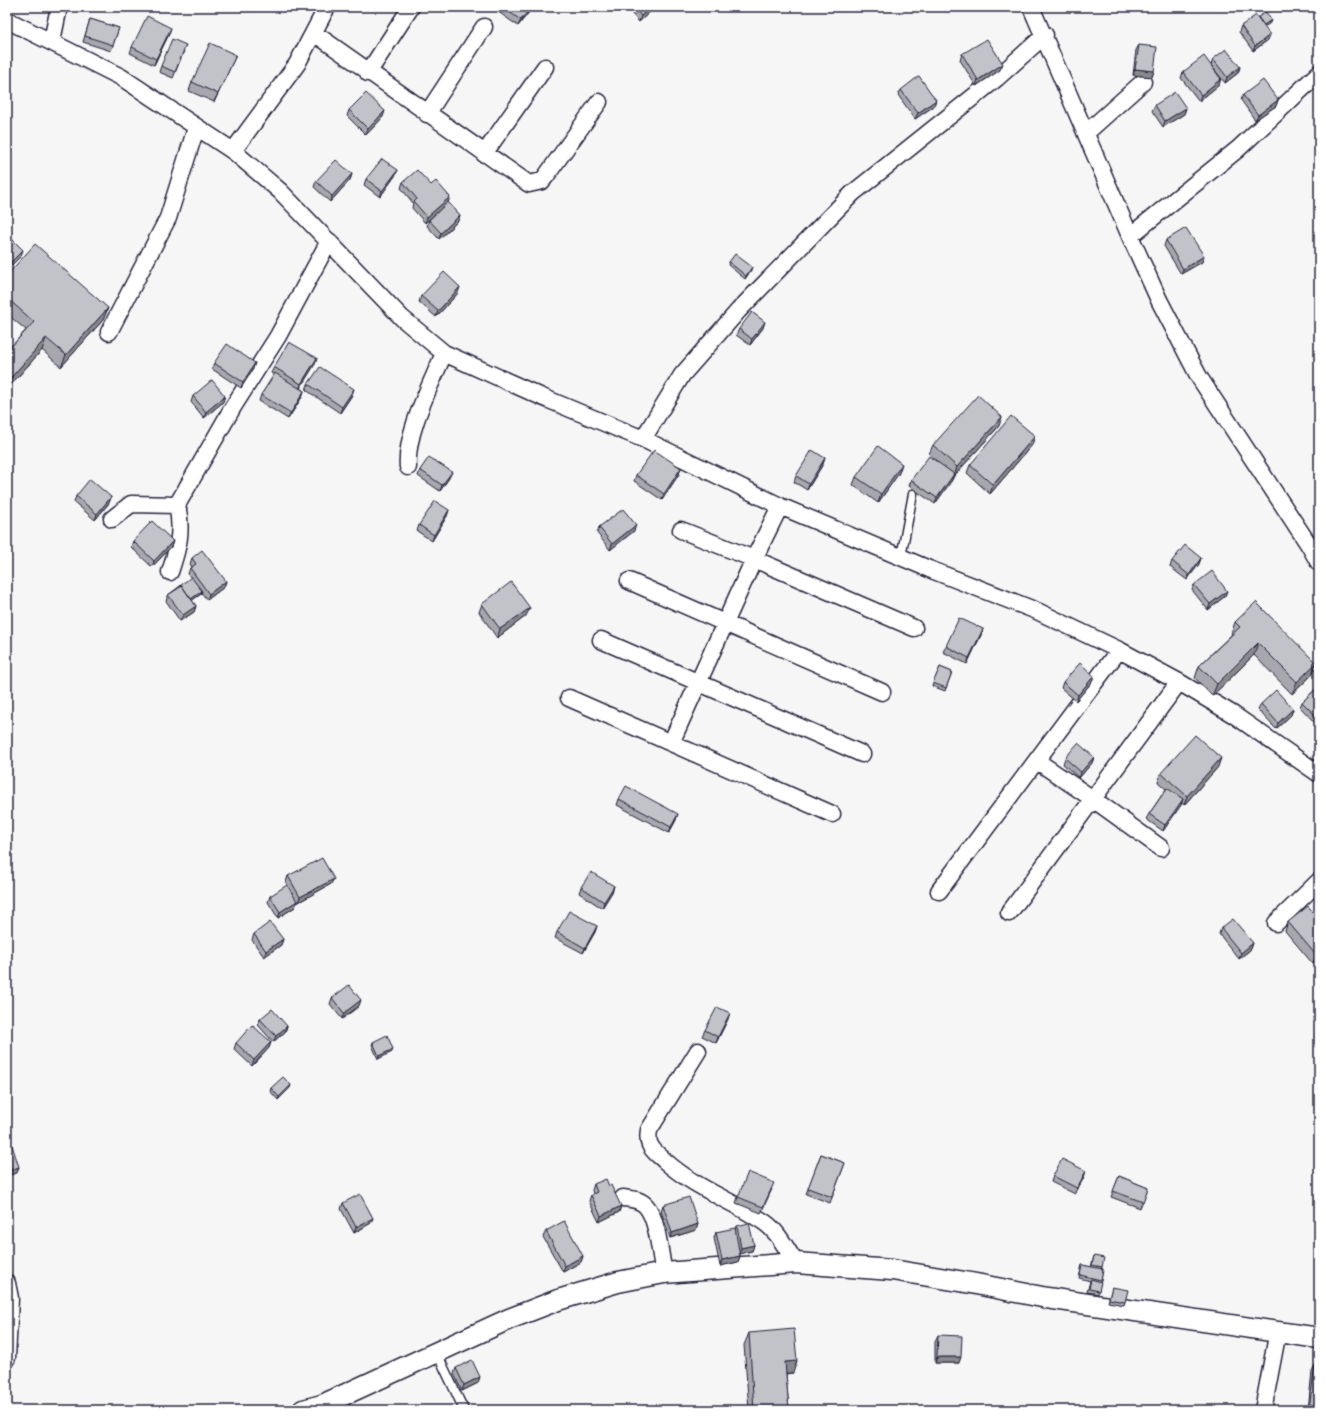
<svg xmlns="http://www.w3.org/2000/svg" width="1326" height="1417" font-family="Dekko,sans-serif">
  <rect width="100%" height="100%" fill="#f6f6f7"/>
  <filter id="ink" filterUnits="userSpaceOnUse"><feTurbulence type="fractalNoise" baseFrequency=".025" numOctaves="2"/><feDisplacementMap in="SourceGraphic" scale="8" xChannelSelector="R" yChannelSelector="G"/><feConvolveMatrix kernelMatrix="1 2 1 2 8 2 1 2 1" color-interpolation-filters="sRGB"/></filter>
  <g filter="url(#ink)">
    <g fill="none" stroke-linecap="round" stroke-linejoin="round">
      <g stroke="#22223b" stroke-width="11">
        <path id="service" d="M901 557 913 494
          M437 1353 464 1410"/>
      </g>
      <g stroke="#22223b" stroke-width="19">
        <path id="minor" d="M1031 7 1130 236 1159 300 1199 377 1309 545 1319 563
          M7 20 121 77 233 151 280 191 402 318 444 353 542 397 643 439 780 506 929 569 1037 611 1119 650 1179 682 1234 715 1319 774
          M314 33 529 184 542 181 546 176 599 102
          M52 41 59 7
          M368 73 411 7
          M427 114 484 27
          M1086 133 1143 82
          M233 151 297 64 327 7
          M484 154 545 67
          M1130 236 1238 149 1319 73
          M109 332 168 218 196 128
          M643 439 682 375 739 310 853 193 997 78 1045 35
          M408 467C405 433 431 385 444 353
          M112 519 131 504 177 505
          M681 530 754 559 914 628
          M170 572C178 548 183 531 177 505L233 407 278 336 329 241
          M629 581 882 692
          M601 640 862 754
          M569 698 832 814
          M671 743 754 559 780 506
          M1037 761 1093 799 1161 848
          M939 891 1119 650
          M1009 913 1179 682
          M1276 923 1319 881
          M698 1051 649 1130C648 1136 648 1141 650 1145 653 1152 660 1156 665 1161 695 1188 731 1200 764 1222 778 1231 786 1249 796 1263
          M623 1198C631 1199 640 1199 646 1206 658 1219 660 1256 664 1273
          M7 1283 10 1298 7 1358
          M1263 1410 1278 1331"/>
      </g>
      <g stroke="#22223b" stroke-width="23">
        <path id="tertiary" d="M303 1410 322 1405 509 1319 558 1300 618 1282 664 1273 796 1263 892 1270 971 1283 1047 1298 1319 1338"/>
      </g>
      <use href="#service" stroke="#fff" stroke-width="8"/>
      <use href="#minor" stroke="#fff" stroke-width="16"/>
      <use href="#tertiary" stroke="#fff" stroke-width="20"/>
    </g>
    <path fill="#a7a7ad" stroke="#22223b" d="M499 7H533L518 26 497 11Z
      M626 7H655L639 22Z
      M1258 17 1270 23 1264 27 1268 40 1253 51 1239 32 1241 26 1258 18Z
      M90 19 119 28 111 51 83 42Z
      M169 34 154 65 130 53 132 47Z
      M1139 45 1154 71 1152 77 1133 75 1136 50Z
      M184 51 173 78 159 72 161 66Z
      M962 54 1000 70 976 86 960 60Z
      M236 55 232 63 214 102 189 91 192 82Z
      M1213 59 1240 67 1238 73 1225 83 1211 65Z
      M1183 72 1219 85 1199 101 1181 78Z
      M901 90 934 106 915 119 898 95Z
      M1243 95 1278 100 1276 106 1255 120 1241 100Z
      M1155 105 1186 108 1184 114 1163 127 1152 111Z
      M349 110 383 117 366 135 347 116Z
      M352 174 350 180 330 202 314 187 316 181Z
      M395 176 380 197 364 185 366 179Z
      M403 182 431 185 460 215 458 221 439 239 427 226 429 220 442 208 425 223 412 208 413 203 401 188Z
      M1166 240 1202 262 1181 274 1164 246Z
      M729 262 751 270 745 279 728 265Z
      M7 275 108 308 103 320 61 367 42 350 7 389V351L26 330 7 314Z
      M458 293 436 317 419 302 421 296Z
      M763 328 750 345 736 335 739 329Z
      M317 358 315 364 300 388 304 391 302 397 288 419 259 401 261 395 274 375 271 373 274 367Z
      M214 363 253 369 241 388 212 369Z
      M308 384 352 395 340 413 306 390Z
      M193 396 223 402 204 418 191 402Z
      M999 426 954 476 952 480 935 504 909 486 911 480 940 464 929 454 933 445Z
      M1032 445 990 494 967 473 970 465Z
      M825 458 823 464 807 490 794 482 796 476Z
      M681 468 679 474 662 500 634 481 636 475Z
      M420 470 449 478 440 491 418 476Z
      M899 473 878 503 853 485 856 477Z
      M76 496 111 497 109 503 95 520 74 502Z
      M449 510 447 516 432 541 417 531 419 525Z
      M599 527 634 531 610 550 597 533Z
      M133 541H173L171 547 152 567 131 547Z
      M192 558 226 581 224 587 207 600 201 592V594L192 600 196 606 194 612 180 621 166 601 168 595 191 578 188 574 190 568 192 567 190 564Z
      M1201 558 1199 564 1187 580 1170 567 1172 561Z
      M1194 585 1225 596 1208 610 1192 590Z
      M482 604 526 616 497 638 479 612Z
      M1235 622 1316 663 1312 675 1292 694 1254 655 1212 696 1195 678 1199 666 1232 634H1231Z
      M983 629 981 635 967 664 943 652 946 646Z
      M940 667 952 672 945 691 932 686Z
      M1063 682H1092L1076 701 1061 688Z
      M1319 686V721L1316 724 1300 707 1302 702Z
      M1261 704 1293 709 1291 715 1276 729 1258 710Z
      M1319 738V752L1314 746 1316 740Z
      M1094 757 1092 763 1079 778 1063 764 1065 758Z
      M1218 767 1184 805 1182 803 1181 805 1163 831 1146 819 1149 814 1166 789 1158 782 1161 773Z
      M619 799 676 820 669 833 617 805Z
      M288 876 331 884 297 903V902L295 907 278 918 268 902 270 896 289 888 286 882Z
      M614 886 612 892 602 908 579 893 581 887Z
      M1319 919V959L1313 964 1285 931 1288 922Z
      M597 926 595 932 583 953 555 938 557 932Z
      M1221 928 1253 943 1251 949 1239 959 1219 934Z
      M254 934 283 939 281 945 264 957 252 940Z
      M332 998 359 1006 342 1019 330 1004Z
      M260 1019 287 1026 285 1032 273 1042 258 1025Z
      M728 1019 716 1043 702 1036 705 1030Z
      M271 1042 269 1048 252 1066 234 1049 236 1043Z
      M373 1042 392 1052 378 1059 372 1045Z
      M271 1088H290L278 1100 270 1091Z
      M821 1154 845 1163 830 1203 806 1194Z
      M1086 1171 1084 1177 1075 1194 1051 1182 1053 1176Z
      M1119 1176 1148 1188 1140 1208 1111 1197Z
      M594 1184 621 1206 619 1212 599 1222 589 1201 591 1195 593 1194 592 1190Z
      M772 1189 761 1213 736 1203 738 1197Z
      M343 1203 371 1223 354 1233 341 1209Z
      M663 1205 698 1224 696 1230 670 1238 661 1211Z
      M737 1226 754 1245 752 1251 740 1253V1256L738 1262 720 1266 714 1238 716 1232 735 1230Z
      M546 1231 583 1256 581 1262 563 1272 543 1237Z
      M1094 1256 1102 1267V1269H1103L1098 1294 1087 1292 1090 1281 1079 1278 1082 1265 1091 1267Z
      M1112 1287 1125 1302 1124 1305 1108 1302Z
      M749 1333 793 1373 786 1374 789 1410H749L744 1345Z
      M938 1335 959 1363H935V1341Z
      M1315 1365 1319 1410H1308L1312 1371Z
      M456 1368 478 1383 462 1391 454 1374Z"/>
    <path fill="#88888d" stroke="#22223b" d="M531 7H533L518 26 521 20Z
      M651 7H655L639 22 641 16Z
      M1271 20 1270 23 1263 28 1264 25Z
      M171 28 169 34 154 65 156 59Z
      M1270 35 1268 40 1253 51 1255 46Z
      M236 55 232 63 214 102 218 94Z
      M1003 64 1000 70 976 86 978 80Z
      M1240 67 1238 73 1225 83 1227 77Z
      M1135 69 1154 71 1152 77 1133 75Z
      M1221 79 1219 85 1199 101 1201 95Z
      M936 100 934 106 915 119 918 113Z
      M1278 100 1276 106 1255 120 1258 115Z
      M1186 108 1184 114 1163 127 1165 121Z
      M385 111 383 117 366 135 368 129Z
      M398 170 395 176 380 197 382 191Z
      M352 174 350 180 330 202 332 196Z
      M450 197 448 203 425 223 427 217Z
      M460 215 458 221 439 239 441 233Z
      M23 250 21 256 7 270V266Z
      M1204 256 1202 262 1181 274 1183 269Z
      M752 267 751 270 745 279 746 276Z
      M460 287 458 293 436 317 438 311Z
      M108 308 103 320 61 367 66 355Z
      M765 322 763 328 750 345 752 339Z
      M46 338 42 350 7 389V382Z
      M317 358 315 364 299 390 301 384Z
      M255 363 253 369 241 388 243 382Z
      M354 389 352 395 340 413 342 407Z
      M304 391 302 397 288 419 291 413Z
      M225 396 223 402 204 418 206 412Z
      M1002 417 999 426 954 476 957 467Z
      M1035 436 1032 445 990 494 993 485Z
      M825 458 823 464 807 490 809 484Z
      M902 464 899 473 878 503 881 494Z
      M681 468 679 474 662 500 664 494Z
      M452 472 449 478 440 491 442 485Z
      M954 474 952 480 935 504 937 498Z
      M111 497 109 503 95 520 97 514Z
      M449 510 447 516 432 541 434 535Z
      M636 525 634 531 610 550 612 544Z
      M173 541 171 547 152 567 154 561Z
      M1201 558 1199 564 1187 580 1189 575Z
      M226 581 224 587 207 600 209 594Z
      M202 591 201 594 190 602 191 599Z
      M1227 591 1225 596 1208 610 1210 604Z
      M196 606 194 612 180 621 183 615Z
      M530 608 526 616 497 638 500 629Z
      M983 629 981 635 967 664 969 658Z
      M1258 643 1254 655 1212 696 1217 684Z
      M1316 663 1312 675 1292 694 1297 682Z
      M1094 676 1092 682 1076 701 1078 695Z
      M1293 709 1291 715 1276 729 1278 723Z
      M1319 717V721L1316 724 1318 718Z
      M1094 757 1092 763 1079 778 1081 772Z
      M1221 758 1218 767 1184 805 1187 796Z
      M1183 799 1181 805 1163 831 1165 825Z
      M678 814 676 820 669 833 671 827Z
      M334 879 331 884 297 903 300 897Z
      M614 886 612 892 602 908 604 902Z
      M297 901 295 907 278 918 280 912Z
      M597 926 595 932 583 953 585 948Z
      M283 939 281 945 264 957 266 951Z
      M1253 943 1251 949 1239 959 1241 953Z
      M1319 953V959L1313 964 1316 955Z
      M361 1000 359 1006 342 1019 344 1013Z
      M730 1013 728 1019 716 1043 718 1037Z
      M287 1026 285 1032 273 1042 276 1036Z
      M271 1042 269 1048 252 1066 254 1060Z
      M393 1049 392 1052 378 1059 379 1056Z
      M291 1085 290 1088 278 1100 279 1097Z
      M19 1167 17 1173 7 1176V1171Z
      M1086 1171 1084 1177 1075 1194 1077 1188Z
      M621 1206 619 1212 599 1222 601 1216Z
      M373 1218 371 1223 354 1233 356 1227Z
      M698 1224 696 1230 670 1238 672 1233Z
      M754 1245 752 1251 739 1254 741 1248Z
      M583 1256 581 1262 563 1272 565 1266Z
      M740 1256 738 1262 720 1266 722 1260Z
      M937 1357H961L959 1363H935Z
      M797 1361 793 1373 780 1374 785 1362Z
      M480 1377 478 1383 462 1391 464 1385Z"/>
    <path fill="#c2c2c9" stroke="#22223b" d="M502 7H531L521 20Z
      M633 7H651L641 16Z
      M1266 12 1271 20 1264 25 1258 17Z
      M1256 15 1270 35 1255 46 1241 26Z
      M147 16 171 28 156 59 132 47Z
      M90 19 119 28 113 45 85 36Z
      M172 39 186 45 175 72 161 66Z
      M987 39 1003 64 978 80 962 54Z
      M210 43 236 55 218 94 192 82Z
      M1139 45 1157 47 1154 71 1135 69Z
      M1226 49 1240 67 1227 77 1213 59Z
      M1204 56 1221 79 1201 95 1183 72Z
      M919 76 936 100 918 113 901 90Z
      M1263 80 1278 100 1258 115 1243 95Z
      M1175 92 1186 108 1165 121 1155 105Z
      M366 93 385 111 368 129 349 110Z
      M382 159 398 170 382 191 366 179Z
      M336 160 352 174 332 196 316 181Z
      M417 170 431 185 436 181 450 197 427 217 414 202 417 199 403 182Z
      M448 202 460 215 441 233 429 220Z
      M1186 228 1204 256 1183 269 1166 240Z
      M10 237 23 250 7 266V240Z
      M35 244 108 308 66 355 46 338 7 382V351L34 322 7 298V275Z
      M735 254 752 267 746 276 729 262Z
      M444 272 460 287 438 311 421 296Z
      M752 312 765 322 752 339 739 329Z
      M289 342 317 358 301 384 274 367Z
      M227 344 255 363 243 382 214 363Z
      M320 367 354 389 342 407 308 384Z
      M275 373 304 391 291 413 261 395Z
      M212 380 225 396 206 412 193 396Z
      M978 395 1002 417 957 467 933 445Z
      M1011 416 1035 436 993 485 970 465Z
      M878 446 902 464 881 494 856 477Z
      M654 450 681 468 664 494 636 475Z
      M812 450 825 458 809 484 796 476Z
      M929 456 954 474 937 498 911 480Z
      M429 457 452 472 442 485 420 470Z
      M90 479 111 497 97 514 76 496Z
      M435 501 449 510 434 535 419 525Z
      M623 509 636 525 612 544 599 527Z
      M152 521 173 541 154 561 133 541Z
      M1185 545 1201 558 1189 575 1172 561Z
      M202 550 226 581 209 594 190 568 196 564 192 558Z
      M1212 571 1227 591 1210 604 1194 585Z
      M191 577 202 591 191 599 182 586H180Z
      M511 582 530 608 500 629 482 604Z
      M182 586 196 606 183 615 168 595Z
      M1256 602 1316 663 1297 682 1258 643 1217 684 1199 666 1240 627 1235 622Z
      M959 618 983 629 969 658 946 646Z
      M1080 663 1094 676 1078 695 1063 682Z
      M940 667 952 672 946 688 933 683Z
      M1319 686V717L1318 718 1302 702Z
      M1276 690 1293 709 1278 723 1261 704Z
      M1195 735 1221 758 1187 796 1161 773Z
      M1319 738V743L1316 740Z
      M1078 743 1094 757 1081 772 1065 758Z
      M626 786 678 814 671 827 619 799Z
      M1167 788 1183 799 1165 825 1149 814Z
      M322 858 334 879 300 897 288 876Z
      M591 872 614 886 604 902 581 887Z
      M287 885 297 901 280 912 270 896Z
      M1308 906 1319 919V953L1316 955 1288 922Z
      M569 911 597 926 585 948 557 932Z
      M1233 919 1253 943 1241 953 1221 928Z
      M270 922 283 939 266 951 254 934Z
      M349 985 361 1000 344 1013 332 998Z
      M717 1007 730 1013 718 1037 705 1030Z
      M272 1009 287 1026 276 1036 260 1019Z
      M252 1025 271 1042 254 1060 236 1043Z
      M387 1035 393 1049 379 1056 373 1042Z
      M283 1077 291 1085 279 1097 271 1088Z
      M10 1139 19 1167 7 1171V1140Z
      M821 1154 845 1163 832 1197 808 1188Z
      M1062 1159 1086 1171 1077 1188 1053 1176Z
      M748 1172 774 1183 763 1207 738 1197Z
      M1119 1176 1148 1188 1143 1202 1113 1191Z
      M606 1179 609 1186 611 1185 621 1206 601 1216 591 1195 597 1192 594 1184Z
      M360 1194 373 1218 356 1227 343 1203Z
      M689 1197 698 1224 672 1233 663 1205Z
      M564 1221 583 1256 565 1266 546 1231Z
      M749 1223 754 1245 741 1248 737 1226Z
      M735 1228 740 1256 722 1260 716 1232Z
      M1094 1256 1104 1258 1102 1267 1092 1265Z
      M1082 1265 1103 1269 1101 1280 1080 1275Z
      M1091 1279 1101 1282 1099 1291 1089 1289Z
      M1112 1287 1128 1290 1125 1302 1109 1299Z
      M794 1329 797 1361 785 1362 789 1410H754L749 1333Z
      M938 1335 962 1336 961 1357H937Z
      M472 1360 480 1377 464 1385 456 1368Z
      M1315 1365 1319 1366V1410H1309Z"/>
  </g>
  <rect width="1326" height="1417" fill="none" stroke="#fff" stroke-width="24"/>
  <rect x="12" y="12" width="1302" height="1393" fill="none" stroke="#22223b" stroke-width="1.5" filter="url(#ink)"/>
</svg>
